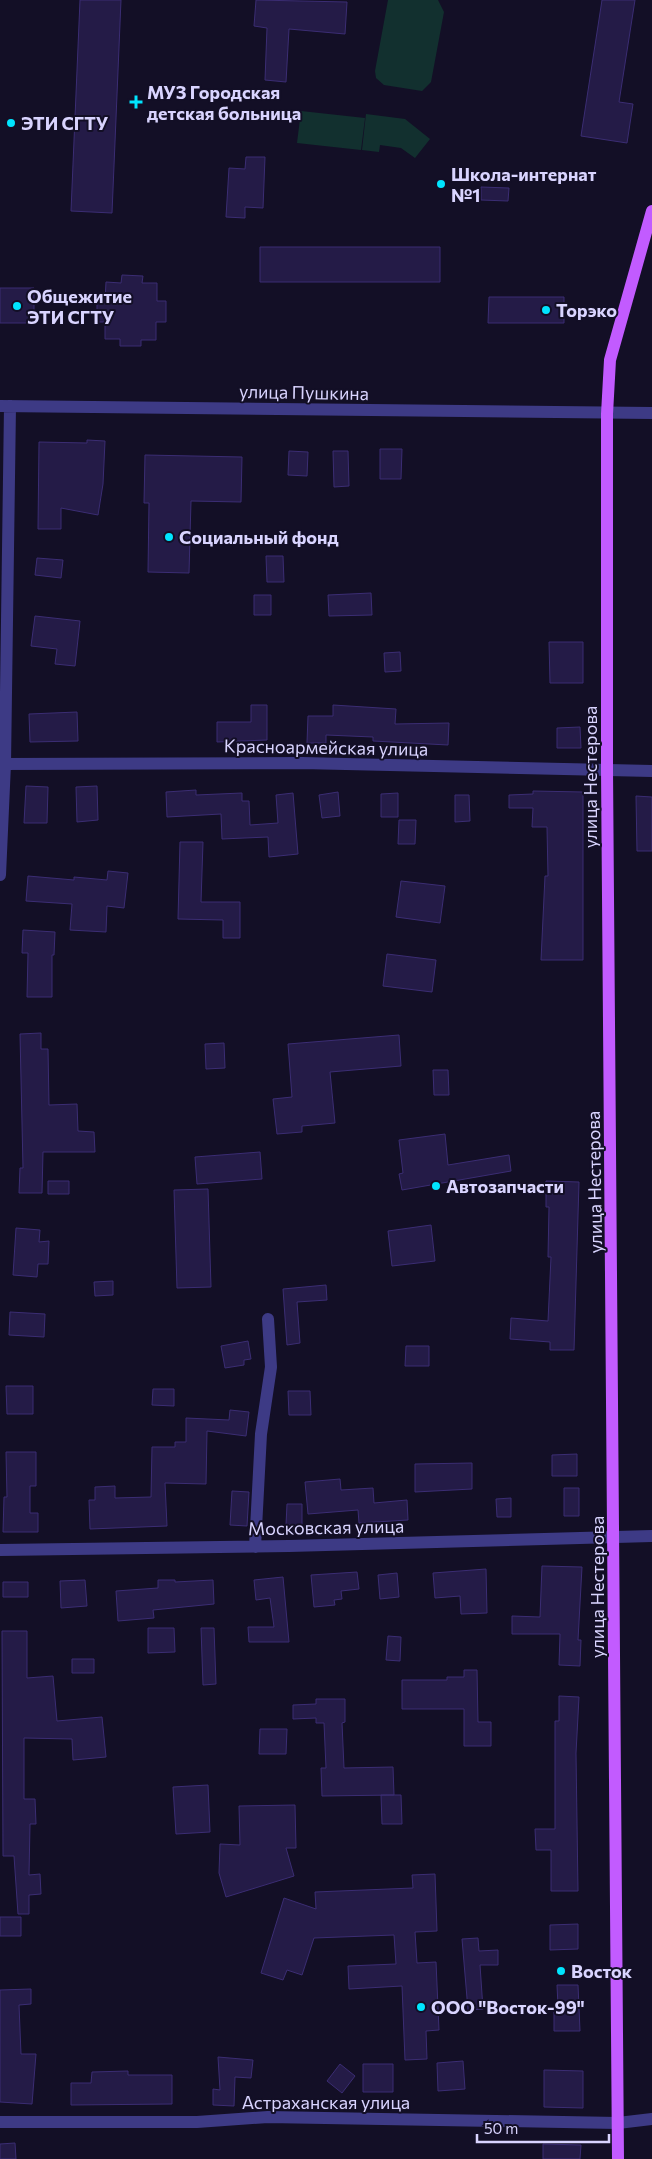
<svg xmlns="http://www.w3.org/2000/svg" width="652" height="2159" font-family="Commissioner,sans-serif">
  <rect width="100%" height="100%" fill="#130f26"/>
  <path fill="#12302f" d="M388 0H438L444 12 431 82 422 91 384 85 376 78 375 71Z
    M301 111 365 118 361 150 297 143Z
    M366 114 405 119 430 139 415 158 401 148 380 145 379 152 362 150Z"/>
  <path fill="#241b47" stroke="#3b2d73" d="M80 0H121L112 213 71 211Z
    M256 0 347 2 345 34 289 29 286 82 265 80 267 28 254 26Z
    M602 0H635L619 102 633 104 627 143 581 136Z
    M246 157H265L263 208 245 207V218L226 217 229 168 245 169Z
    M481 187 509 188 508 201 481 200Z
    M260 247H440V282H260Z
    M122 275 143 276 142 283H157V301H166V322H156V340H141V346H120V339H105V322H97V301H105L106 282 121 283Z
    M0 288H34V323H0Z
    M489 297H564V323H488Z
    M87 440 105 441 103 484 98 515 61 508V529H38L39 442 87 443Z
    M380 449H402L401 479H380Z
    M289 451 308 452 307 476 288 475Z
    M333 451H348L349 486 334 487Z
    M145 455 242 457 241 502 191 501 189 573 148 572 149 503H144Z
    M266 556H283L284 582H267Z
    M37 558 63 560 61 578 35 575Z
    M371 593 372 615 329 616 328 595Z
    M254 595H271V615H254Z
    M35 616 80 621 75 666 55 664 57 649 31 646Z
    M549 642H583V683H550Z
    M400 652 401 671 385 672 384 653Z
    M251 705H267V740L217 742V722H251Z
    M333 705 396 709 395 724 449 723 448 745 373 741V737L326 735V743H307L308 716H333Z
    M77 712 78 741 30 742 29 714Z
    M580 727 581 748H557V728Z
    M26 786 48 787 47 823H24Z
    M97 786 98 820 77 822 76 787Z
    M196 790V795L242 793V801H249L250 825 278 823 276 795 293 793 298 854 269 857 268 837 222 839 221 814 167 817 166 792Z
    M533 791 583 792V960H541L545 876H548L547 827H532L533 808H509V795L533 794Z
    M338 792 340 816 322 818 319 795Z
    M398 793V817H381V794Z
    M455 795H469L470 821 455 822Z
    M636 796 652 797V851H637Z
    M399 820H416L415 844H398Z
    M180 842H203L201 902H240V938H223V920L178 919Z
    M108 871 128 873 124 908 107 906 106 932 70 930 72 904 26 901 28 876 74 880V877L107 880Z
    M401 881 445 886 440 923 396 917Z
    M23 930 55 932 54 955H52V997H27L28 953H22Z
    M387 954 436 960 432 992 383 986Z
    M41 1033V1049H48L49 1105 77 1104 78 1131 94 1132 95 1152H43L42 1193H19L20 1168H23L20 1034Z
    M399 1035 401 1066 330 1072 335 1123 302 1126V1132L277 1134 273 1099 292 1097 288 1044Z
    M224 1043 225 1068 206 1069 205 1044Z
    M433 1070H448L449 1095H434Z
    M445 1134 448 1165 509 1155 511 1171 402 1190 399 1174 403 1173 399 1140Z
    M260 1152 262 1179 197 1184 195 1157Z
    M48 1181H69V1194H48Z
    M546 1181 579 1182 574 1350H550V1342L510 1339 511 1318 548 1321 551 1257H548L549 1207H546Z
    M208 1189 211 1287 177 1288 174 1190Z
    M431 1225 435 1261 392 1266 388 1231Z
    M16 1228 40 1230 39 1242 49 1241 48 1264H38L37 1277 13 1275Z
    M113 1281V1295L95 1296 94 1282Z
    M326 1285 327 1300 297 1302 300 1343 287 1345 283 1289Z
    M10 1312 45 1314 44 1337 9 1335Z
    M248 1341 251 1359 244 1360V1365L225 1368 221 1346Z
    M406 1346H429V1366H405Z
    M6 1386H33V1414H7Z
    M153 1389H174V1406L152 1405Z
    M288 1391H310L311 1415H289Z
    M230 1410 249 1412 246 1436 207 1431 206 1484 165 1483 167 1526 90 1529 89 1500H95V1487L115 1486V1498L151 1497 152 1447H175V1442H186V1418L229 1420Z
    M6 1452H36V1486H30V1513H38V1532H3L4 1497H7Z
    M577 1454V1476H552V1455Z
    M472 1463V1489L415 1492V1464Z
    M340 1479 341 1490 373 1488 374 1503 407 1500 408 1520 359 1523 358 1510 308 1514 305 1482Z
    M564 1488H579V1516H564Z
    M232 1491 249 1492 247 1526 230 1525Z
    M511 1498V1517H497L496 1499Z
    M287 1504H302V1525H286Z
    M542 1566 582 1567 578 1640H581L580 1666 559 1665 560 1634H512V1616L540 1617Z
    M486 1569 487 1613 461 1614 460 1596 435 1598 433 1573Z
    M357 1572 359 1589 341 1591 342 1599 334 1600 335 1605 314 1607 311 1575Z
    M397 1573 399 1597 380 1599 378 1575Z
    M283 1577 289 1642H249L248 1627H274L270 1598 256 1600 254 1580Z
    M85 1580 87 1606 61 1608 60 1581Z
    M158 1580H175V1582L213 1580 214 1604 153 1610 154 1618 118 1621 116 1591 158 1588Z
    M3 1582H28V1597H3Z
    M148 1628H174L175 1652 148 1653Z
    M201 1628H214L216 1684 203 1685Z
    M2 1631H27V1678L53 1676 57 1721 102 1717 106 1757 73 1760 72 1739 24 1738V1799H35L36 1824H30L29 1875 40 1874 41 1894 29 1895V1914H18L14 1856H3Z
    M388 1636 401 1637 400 1661 386 1660Z
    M72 1659H94V1673H72Z
    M464 1670H477L478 1722H491V1746H464V1709H402V1680H447V1677H464Z
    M559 1696 579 1697 576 1753 578 1891H551V1850H536L535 1829H555V1721H559Z
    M316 1699H345V1722L342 1723 344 1768 393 1767 394 1795 322 1796 321 1768H326L324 1723H316V1718L293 1719V1705L316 1704Z
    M260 1729H287L286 1754H259Z
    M208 1785 210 1832 176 1834 173 1787Z
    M381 1795H401L402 1824H382Z
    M295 1805 296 1848H286L294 1876 226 1897 219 1873 220 1844 240 1845 239 1806Z
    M435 1874 437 1931 415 1932 417 1963 436 1962 439 2030 426 2031 427 2059 405 2060 402 1986 349 1989 348 1966 396 1964 394 1935 314 1938 302 1975 287 1970 283 1980 261 1973 284 1898 316 1909 315 1892 413 1888 412 1875Z
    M0 1917H21V1936H0Z
    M578 1924V1949L550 1950V1925Z
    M478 1938 479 1951 498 1950V1965H480L483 2009 468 2010 462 1939Z
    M557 1985H578L580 2031H554V2006H558Z
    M31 1989V2004L19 2005 21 2054H36L32 2104 0 2102V1990Z
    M218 2057 253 2060 251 2078 235 2077 234 2106 213 2105V2089L220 2090Z
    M463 2061 465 2089 438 2091 437 2063Z
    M340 2064 355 2076 342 2093 327 2081Z
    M363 2064H393V2092H363Z
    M544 2070 583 2071V2108L544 2107Z
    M128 2071V2075H172V2104L71 2105V2083H91L92 2072Z
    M15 2143 16 2159H0V2144Z
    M543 2144 581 2145 580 2159H543Z"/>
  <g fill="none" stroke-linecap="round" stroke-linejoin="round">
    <path stroke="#3d3a85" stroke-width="12" d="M0 406 652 413
      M0 764 302 763 652 771
      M0 875 5 764 10 406
      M255 1547 261 1434 271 1367 268 1319
      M0 1550 289 1546 652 1536
      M0 2122H197L268 2117 618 2123 652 2119"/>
    <path stroke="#c25bff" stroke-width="12" d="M618 2159 607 770V414L610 360 652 211"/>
  </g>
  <g fill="#00e5ff" stroke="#130f26" stroke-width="2">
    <path d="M133.5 94.5h5v5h5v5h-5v5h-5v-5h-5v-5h5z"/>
    <circle cx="11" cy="123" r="5"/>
    <circle cx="441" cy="184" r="5"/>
    <circle cx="17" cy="306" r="5"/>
    <circle cx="546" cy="310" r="5"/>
    <circle cx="169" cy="537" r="5"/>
    <circle cx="436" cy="1186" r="5"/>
    <circle cx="561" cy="1971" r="5"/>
    <circle cx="421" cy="2007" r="5"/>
  </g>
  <g text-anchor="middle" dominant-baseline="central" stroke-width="4" stroke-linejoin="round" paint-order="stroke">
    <g font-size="18" font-weight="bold" fill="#d9d4ff" stroke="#130f26" text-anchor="start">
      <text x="147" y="92">МУЗ Городская<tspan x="147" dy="21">детская больница</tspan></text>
      <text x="21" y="123">ЭТИ СГТУ</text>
      <text x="451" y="174">Школа-интернат<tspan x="451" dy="21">№1</tspan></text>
      <text x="27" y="296">Общежитие<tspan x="27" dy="21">ЭТИ СГТУ</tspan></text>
      <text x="556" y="310">Торэко</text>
      <text x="179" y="537">Социальный фонд</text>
      <text x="446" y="1186">Автозапчасти</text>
      <text x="571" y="1971">Восток</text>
      <text x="431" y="2007">ООО "Восток-99"</text>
    </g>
    <g font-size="18" fill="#d9d4ff" stroke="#130f26">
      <text transform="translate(304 392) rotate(1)">улица Пушкина</text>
      <text transform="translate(326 747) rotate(1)">Красноармейская улица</text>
      <text transform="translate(590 777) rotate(-90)">улица Нестерова</text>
      <text transform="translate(594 1182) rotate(-91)">улица Нестерова</text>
      <text transform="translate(326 1527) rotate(-1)">Московская улица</text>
      <text transform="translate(597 1587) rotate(-90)">улица Нестерова</text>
      <text x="326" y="2102">Астраханская улица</text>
    </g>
  </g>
  <path d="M477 2134v8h132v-8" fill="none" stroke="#d9d4ff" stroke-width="2.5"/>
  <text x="484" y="2134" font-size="15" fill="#d9d4ff" stroke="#130f26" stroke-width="4" paint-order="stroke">50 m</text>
</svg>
